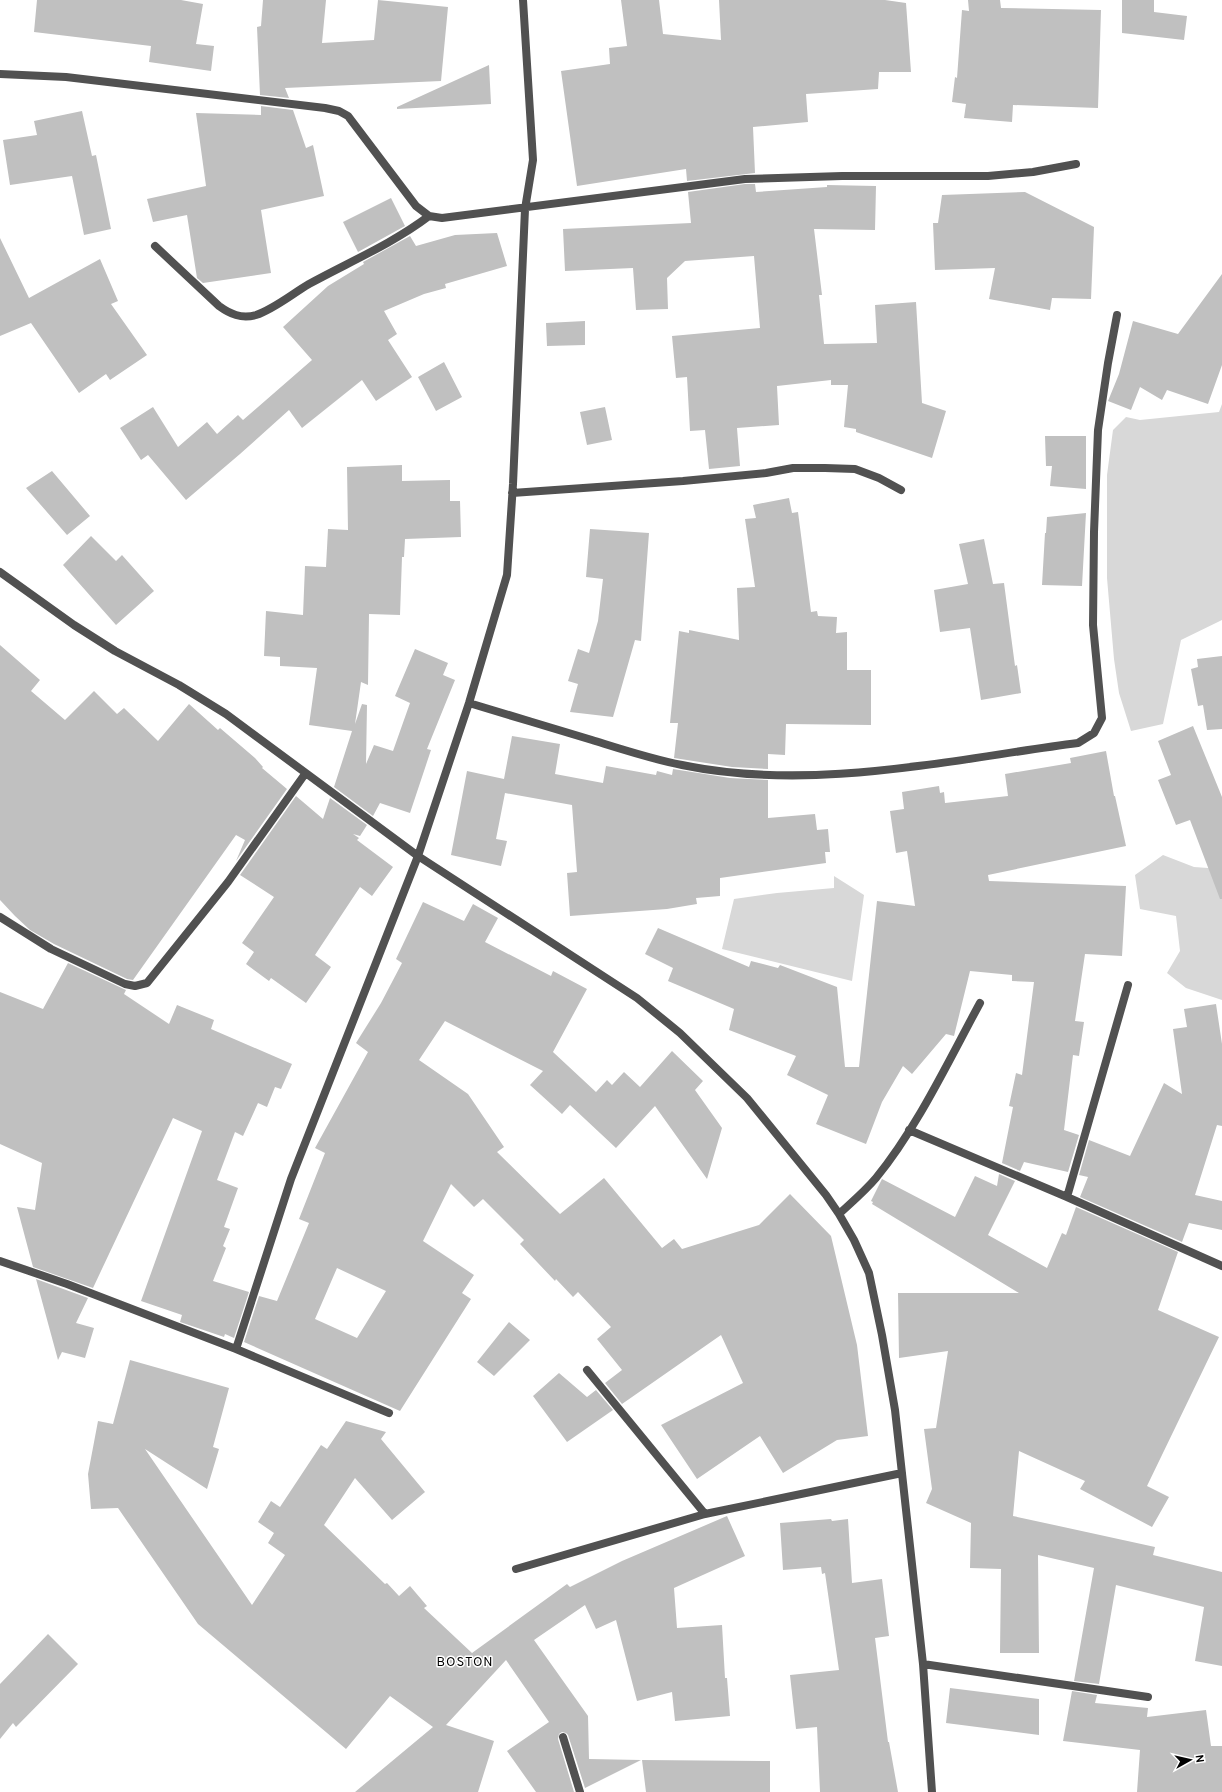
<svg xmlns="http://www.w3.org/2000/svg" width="1222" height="1792" font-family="Overpass,sans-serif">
  <rect width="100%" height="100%" fill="#fff"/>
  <path fill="#d8d8d8" d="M1222 404V620L1181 640 1163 724 1131 731 1119 693 1114 659 1107 578V475L1113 430 1126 417 1140 420 1219 412Z
    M1163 855 1194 867 1222 869V1000L1186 988 1167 973 1180 951 1176 916 1140 909 1135 875Z
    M834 876 864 895 852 981 722 949 734 899 777 893 834 888Z"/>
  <path fill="#c0c0c0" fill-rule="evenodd" d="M37 0H181L203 4 196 44 214 46 211 71 149 62 151 46 34 32Z
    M263 0H326L322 43 374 40 378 0 448 7 441 81 285 88 289 98 260 95 257 27 261 26Z
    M621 0H659L663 34 721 40 719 0H885L906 3 911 72H879L878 89 806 94 808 122 753 127 755 173 687 181 686 169 577 186 561 71 610 64 609 48 627 46Z
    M968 0H1000L1001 8 1101 10 1098 108 1013 105 1012 122 964 118 966 104 952 102 955 77 957 78 962 10 969 11Z
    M1122 0H1154V12L1187 16 1184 40 1122 33Z
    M489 65 491 104 397 109V107Z
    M261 106 293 110 306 148 313 145 324 196 261 210 271 273 203 283 197 278 187 215 153 222 147 199 206 186 196 113 261 115Z
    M82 111 92 156 96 155 111 229 84 235 72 176 10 185 3 140 37 135 34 121Z
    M745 184H755L756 192 827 187V185L876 186 875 230 814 229 822 295H819L824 344 877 343 875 305 916 302 922 403 946 411 932 458 856 432V429L844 427 848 385H831V380L777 386 779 425 737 428 740 466 709 469 705 430 690 431 687 377 676 378 672 336 760 328 754 256 685 261 667 278 668 309 636 310 633 268 565 271 563 229 691 223 688 192Z
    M1025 192 1094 227 1091 299 1052 298 1050 310 989 299 995 268 935 270 933 223H938L942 195Z
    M391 198 405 226 358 252 343 222Z
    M497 233 507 266 445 284 446 288 424 294 384 311 397 334 388 340 412 377 376 401 362 380 302 428 289 410 240 454 186 500 148 455 141 460 120 428 153 407 178 447 207 422 217 434 238 415 243 420 312 360 283 327 328 286 364 264 363 262 410 236 416 246 455 235Z
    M0 238 29 298 100 259 118 301 111 304 147 355 110 380 106 374 79 393 31 323 0 336Z
    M1222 274V365L1208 404 1167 390 1162 400 1140 387 1131 410 1108 401 1119 374 1133 321 1178 334Z
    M585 321V345L547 346 546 323Z
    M444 362 462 397 436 411 418 377Z
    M605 407 612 440 587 445 580 412Z
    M1045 436H1086V489L1050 486 1052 466H1046Z
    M402 465V481L450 480V501H460L461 537 405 539 404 557H402L400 615 369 614 368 685 361 682 355 724 362 704 367 705 366 764 374 745 393 751 410 703 395 696 415 649 448 663 443 675 455 680 427 749 431 750 410 813 380 803 373 816 334 787 352 731 309 725 317 668 280 666V657L264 656 266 611 303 615 305 566 326 567 328 529 348 530 347 467Z
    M52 471 90 516 67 535 26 488Z
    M789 498 792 513 798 512 811 612 817 611 818 616 837 617 836 633 847 632V670H871V725L786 724 785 755 768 754V769L732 767 674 758 678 723H670L679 631 689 633V630L739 640 737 588 755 587 745 519 756 518 753 505Z
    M1086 513 1082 586 1042 585 1045 533H1046L1047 517Z
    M590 529 649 533 641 641 635 640 613 717 570 712 578 684 568 681 578 649 589 653 598 621 603 579 586 577Z
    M91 536 116 561 122 555 154 591 116 625 63 565Z
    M984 539 993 584 1004 583 1015 666 1017 665 1021 693 981 700 970 628 940 632 934 590 968 584 959 544Z
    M0 645 40 680 31 691 65 720 94 691 117 714 124 708 158 741 189 704 218 730 220 728 255 758 263 767 262 768 287 789 236 861 245 840 236 835 133 980 127 979 54 944 30 930 15 916 0 900Z
    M1222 656V729L1207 730 1203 705 1198 706 1191 669 1198 667 1197 659Z
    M1193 726 1222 797V899H1220L1190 820 1176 825 1158 780 1171 775 1158 741Z
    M512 736 560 744 555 774 603 783 606 766 656 775 657 771 672 775 673 769 730 778 768 780V818L815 814 817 830 828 829 830 852H825L826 863 720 878V896L696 898 697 904 667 909 570 916 567 873 577 872 572 805 505 793 496 839 507 841 501 866 451 855 467 771 504 779Z
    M1106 751 1114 796H1115L1126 846 988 875 989 881 1126 886 1122 956 1085 954 1075 1021 1084 1022 1079 1056 1073 1055 1064 1130 1079 1135 1068 1172 1024 1162 1020 1171 1002 1163 1013 1107 1009 1106 1016 1073 1022 1075 1034 982 1012 981V975L970 971 954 1036 946 1034 912 1074 903 1066 882 1102 866 1144 816 1124 828 1095 787 1075 796 1056 729 1030 734 1009 668 981 673 968 645 954 658 928 749 967 751 961 778 968 780 965 837 987 845 1067H859L877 901 915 906 907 851 896 853 890 811 904 809 902 792 939 786 940 793 944 792 945 803 1008 796 1005 774 1071 763 1070 758Z
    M296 796 323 819 330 798 367 825 360 836 353 834 359 838 357 840 393 867 372 896 360 887 315 955 331 967 306 1003 271 978 269 981 246 964 254 952 242 943 274 897 240 875Z
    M423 902 464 921 473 904 498 918 485 942 551 976 553 971 587 989 553 1052 596 1092 607 1080 612 1085 624 1072 640 1087 672 1051 703 1081 695 1090 722 1128 707 1179 655 1106 616 1148 570 1105 562 1114 530 1085 543 1071 445 1021 419 1060 468 1094 504 1147 497 1152 560 1214 604 1178 662 1248 674 1239 682 1249 759 1225 790 1194 831 1236 857 1345 868 1436 837 1440 783 1473 760 1436 697 1479 661 1425 743 1383 721 1335 622 1404 605 1383 622 1370 597 1339 611 1327 578 1292 573 1297 556 1279 555 1281 520 1244 524 1240 483 1199 474 1207 451 1184 423 1241 474 1275 462 1293 471 1299 400 1411 244 1342 259 1296 277 1301 309 1223 299 1219 325 1153 315 1148 368 1052 356 1043 381 1003 402 963 396 959ZM337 1268 386 1291 357 1338 315 1319Z
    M68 963 126 990 124 994 169 1024 177 1005 214 1020 211 1029 292 1064 281 1089 275 1087 267 1107 258 1103 243 1136 235 1132 217 1180 238 1188 224 1227 230 1229 223 1246 226 1248 213 1281 249 1292 234 1338 225 1334 224 1337 180 1322 182 1315 141 1301 202 1131 173 1118 93 1288 33 1267 17 1207 35 1210 42 1163 0 1144V992L43 1009Z
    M1216 1004 1222 1044V1126L1217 1125 1195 1195 1222 1201V1230L1189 1223 1182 1242 1080 1197 1088 1177 1079 1175 1089 1140 1130 1156 1164 1083 1182 1094 1173 1029 1187 1027 1184 1009Z
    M999 1174 1015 1181 988 1235 1047 1268 1062 1233 1066 1235 1076 1207 1178 1252 1158 1310 1219 1337 1147 1486 1169 1497 1152 1527 1080 1489 1085 1481 1019 1451 1013 1516 1155 1547 1153 1555 1222 1572V1666L1195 1661 1204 1607 1116 1585 1099 1684 1074 1681 1094 1568 1038 1555 1039 1653H1000L1001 1569 970 1568 971 1523 926 1503 932 1489 924 1429 936 1428 948 1351 899 1358 898 1293H1019L872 1204 873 1202 871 1201 882 1179 955 1217 975 1176 997 1186Z
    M36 1279 88 1298 76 1323 94 1328 85 1358 62 1352 58 1360Z
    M509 1322 530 1340 494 1376 477 1362Z
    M130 1360 229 1388 213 1447 219 1449 207 1489 145 1449 252 1605 285 1555 268 1543 274 1533 258 1522 271 1501 280 1507 321 1445 327 1449 346 1421 386 1432 381 1439 425 1492 392 1520 355 1478 324 1525 385 1584 387 1583 399 1596 410 1586 427 1606 424 1608 472 1653 567 1584 570 1587 622 1561 727 1516 745 1556 674 1588 677 1628 722 1625 725 1678H727L730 1716 675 1721 672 1692 637 1701 616 1620 596 1629 585 1605 534 1640 588 1716 589 1759 641 1760 585 1788 568 1735 566 1733 562 1732 559 1734 558 1739 574 1792H536L507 1751 549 1722 506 1660 446 1725 494 1741 478 1792H355L433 1727 390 1696 346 1749 198 1624 118 1508 91 1509 88 1474 98 1421 113 1424Z
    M559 1373 587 1397 596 1390 613 1410 567 1442 533 1396Z
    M831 1519 832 1521 848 1519 852 1583 882 1579 889 1636 875 1638 888 1742H889L898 1792H820L817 1727 796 1729 790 1675 839 1670 825 1573 822 1574 821 1567 783 1570 780 1523Z
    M48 1634 78 1664 16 1727 13 1723 0 1739V1684Z
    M950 1688 1039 1699V1735L946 1723Z
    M1072 1691 1097 1695 1095 1703 1148 1708 1147 1717 1206 1710 1211 1746H1222V1792H1137L1140 1750 1063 1741Z
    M642 1760 770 1761V1792H646Z"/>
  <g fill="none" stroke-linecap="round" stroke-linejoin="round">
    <path stroke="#515151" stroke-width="8" d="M0 74 66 77 325 108 339 111 348 116 416 206 429 216 442 218 745 179 842 176H988L1033 172 1076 164
      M155 246 219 306C230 314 241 319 256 315 274 309 292 294 309 284 349 262 392 244 429 216
      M512 493 683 481 766 473 793 468H825L855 469 879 478 901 490
      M0 572 74 625 115 651 179 685 226 714 418 856 637 998 680 1033 747 1098 826 1195 839 1214 854 1240 869 1273 882 1335 895 1410 923 1664 932 1792
      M469 703C510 715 551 728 592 740 621 749 651 759 682 765 813 792 947 760 1078 743L1094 733 1102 718 1093 625 1094 532 1098 430 1108 363 1117 315
      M0 917 51 949 125 984 135 986 147 983 228 882 305 774
      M909 1130 1067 1197 1128 985
      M1067 1197 1222 1266
      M839 1214C852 1202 865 1191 876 1178 917 1128 949 1060 980 1003
      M0 1261 67 1284 236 1349 389 1413
      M236 1349 291 1179 418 856 469 703 507 575 513 484 525 209 533 160 523 0
      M587 1370 705 1514
      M516 1569 705 1514 902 1473
      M923 1664 1148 1697
      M563 1737 580 1792"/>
  </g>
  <g text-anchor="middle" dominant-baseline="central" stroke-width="3" stroke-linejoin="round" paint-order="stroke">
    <g font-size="13" letter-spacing="1" fill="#000" stroke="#fff">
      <text x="465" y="1663">BOSTON</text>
    </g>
  </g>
  <g transform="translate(1190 1760) rotate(82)" stroke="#ffffff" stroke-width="3" paint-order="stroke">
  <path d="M0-3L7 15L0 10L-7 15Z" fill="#000000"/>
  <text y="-6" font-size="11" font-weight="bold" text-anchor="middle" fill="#000000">N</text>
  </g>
</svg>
